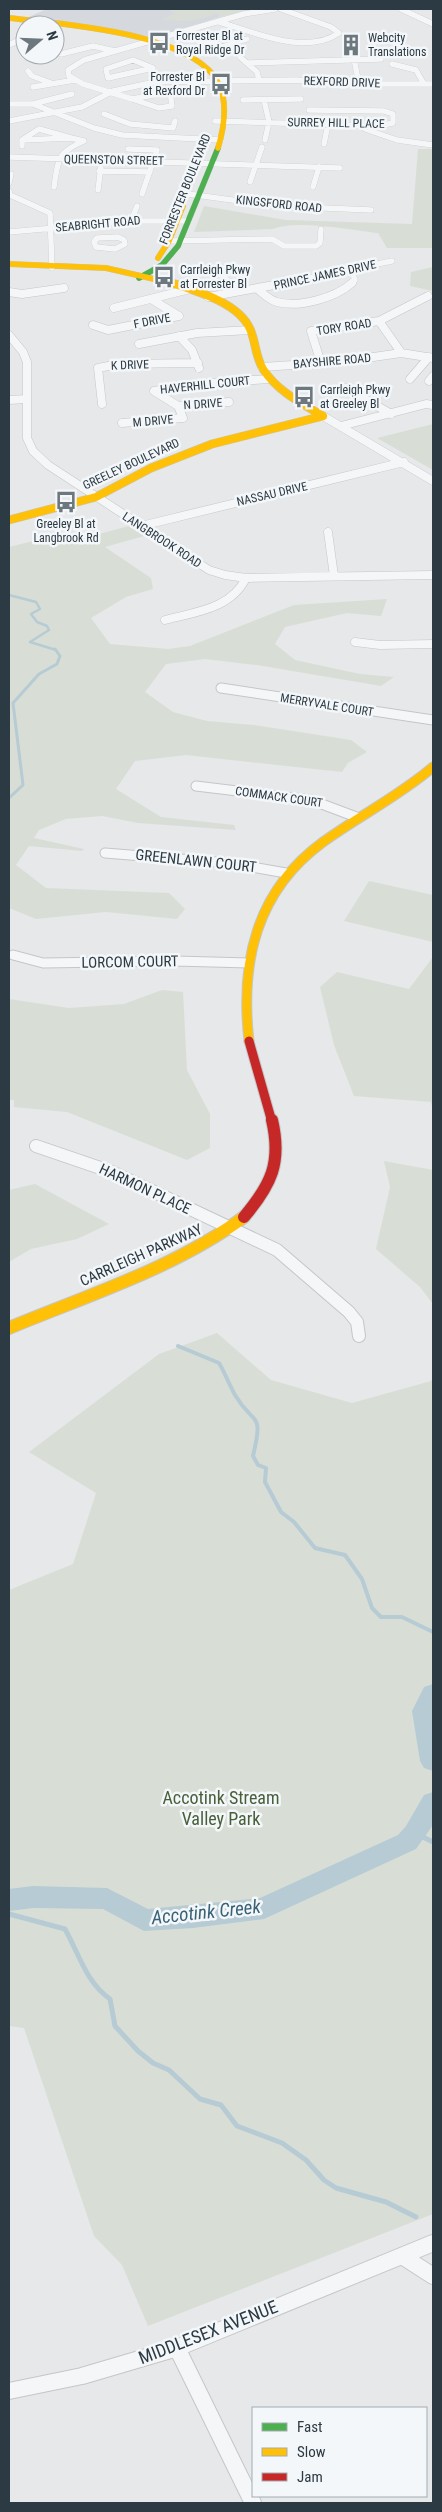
<svg xmlns="http://www.w3.org/2000/svg" width="442" height="2512" font-family="'Roboto Condensed',sans-serif">
  <rect width="100%" height="100%" fill="#e6e8ea"/>
  <path fill="#d5d9dd" d="M47 9H215L220 17 149 39 26 18Z"/>
  <path fill="#d8ded6" d="M169 9H253L220 17 217 13C197 22 182 22 162 19L175 14Z
    M418 149H433V248H387L378 233C352 230 295 219 273 229L194 232 204 206 286 220 412 224Z
    M433 267V291L410 286 411 272Z
    M433 424V470L377 438Z
    M129 526 144 536 105 547 151 578 153 589 126 597 91 618 110 644 168 649 190 646 294 605 387 599 381 616 347 613 285 627 275 644 295 660 360 674 394 677 381 686 257 665 205 659 166 664 145 692 173 712 207 721 254 725 351 740 367 752 348 763 342 772 186 755 135 761 116 789 161 817 234 825 236 830 138 823 102 816 66 819 39 830 34 838 84 849 82 851 29 846 16 865 46 888 169 893 185 909 177 919 106 912 36 919 9 908V547L61 534 84 538Z
    M369 881 433 895V942L344 921Z
    M433 957V1111L431 1102 354 1096 334 1045 320 987 337 972 409 989Z
    M162 990 183 992 187 1070 210 1114V1148L187 1160 67 1112 14 1107V1100H9V999L69 1008 124 1004Z
    M384 1161 433 1170V1304L420 1287 376 1249 390 1187Z
    M35 1184 109 1224 77 1239 31 1249 9 1262V1190Z
    M217 1333 271 1380 352 1403 431 1381 433 1377V2214L148 2326 122 2265 94 2236 24 2028 9 2026V1590L73 1564 96 1493 29 1452 159 1354Z"/>
  <g fill="none" stroke-linecap="round" stroke-linejoin="round">
    <path stroke="#b6cbd4" stroke-width="2.5" d="M9 595 36 602 40 609 31 614 37 622 47 626 49 630 30 642 56 650"/>
    <path stroke="#b6cbd4" stroke-width="3" d="M9 798 23 785 13 703 39 674 57 664 60 656 55 649"/>
    <path stroke="#b6cbd4" stroke-width="4" d="M178 1346 219 1363C225 1373 229 1384 235 1395 254 1427 264 1410 253 1456L258 1465 266 1468 265 1482 281 1512 294 1522 315 1548 345 1555 362 1579 372 1608 381 1617H402L433 1632"/>
    <path stroke="#b6cbd4" stroke-width="5" d="M415 1833 433 1842
      M9 1914 65 1929C79 1954 86 1982 110 1999L115 2026 138 2051 153 2063 169 2070 200 2099 221 2105 237 2126 282 2143 306 2160 324 2180 336 2188 386 2202 416 2217"/>
    <path fill="#b6cbd4" fill-rule="evenodd" d="M433 1684V1771L424 1768 420 1761 412 1711 424 1687Z
      M433 1792V1825L416 1849 264 1919 193 1928 144 1931 103 1909 33 1908 9 1911V1889L33 1886 107 1888 148 1909 260 1898 398 1835 406 1826 424 1795Z"/>
    <g stroke="#c4c6c8" stroke-width="6">
      <path id="street-far4" d="M401 9 433 24
        M219 22C254 32 305 56 339 33L331 27 281 9
        M182 33 223 47
        M9 45 25 37
        M206 52 247 39
        M61 54 93 46 115 51
        M240 57 257 72 259 80
        M354 59 359 84
        M133 60 153 68 108 78 106 69Z
        M247 63 381 59
        M392 64 416 70 424 84
        M28 71 32 76 51 83
        M33 87 75 80
        M170 92 172 106 159 108 132 99Z
        M132 99 83 84 69 76 68 70 84 60 244 14 275 9
        M243 100 301 99
        M264 100 269 122 265 140
        M9 104H33L94 128 122 135 220 140
        M33 104 72 94
        M104 114 130 124 173 128 175 121
        M9 121 82 107 113 91 155 82 297 80 328 84H433
        M215 121 378 126 393 123V114L384 111 309 110
        M39 129 71 138 22 140Z
        M365 129 397 140 433 145
        M22 140V146
        M324 144 328 124
        M128 149 157 150 142 194
        M9 157 340 168
        M99 171 150 172
        M250 182 262 147
        M9 183 11 174
        M54 187C58 160 57 152 84 141L71 138
        M313 187 319 167
        M98 190 101 166
        M9 191 10 195 50 213 52 268
        M188 194 277 206 371 210
        M134 221 133 216 137 206
        M9 232 134 221H188
        M118 237 124 240 125 244 115 249 96 247 94 242 97 238Z
        M169 241 272 239 284 246H316L320 243 321 229
        M211 267 232 284
        M279 284 392 261
        M350 284 355 280 351 270"/>
    </g>
    <g stroke="#c4c6c8" stroke-width="9">
      <path id="street-far3" d="M231 283 239 290
        M257 289C263 293 269 300 277 302 299 308 335 298 352 283
        M9 292 22 294 64 288
        M208 297 285 283
        M114 308 190 289
        M93 325 108 330 179 316 151 299
        M9 335 23 352 27 362V438L33 451 48 465 209 570 225 575 246 578 433 575
        M179 336 192 350 199 368
        M139 344 197 333 250 330
        M400 351 379 321 428 296
        M321 363 311 331 379 321
        M262 367 339 362 401 353 433 358
        M410 379 429 357
        M429 381 433 376
        M346 388 391 414
        M9 400 27 399
        M102 404 98 368 119 364 198 363
        M178 406 229 402
        M323 416 433 481
        M122 423 183 418 178 406 154 391 194 384 269 379
        M341 426 426 404 433 405
        M141 526 404 462
        M328 532 334 576
        M165 620C195 612 231 609 246 578
        M355 642 380 645 433 644"/>
    </g>
    <g stroke="#c4c6c8" stroke-width="11">
      <path id="street-far2" d="M221 688 433 720
        M196 786 311 800 359 818
        M105 853 229 863 286 873
        M13 955 43 963 175 961 249 963"/>
    </g>
    <g stroke="#c4c6c8" stroke-width="14">
      <path id="street-far1" d="M36 1146 112 1172 277 1250 349 1312 357 1322 359 1336"/>
    </g>
    <g stroke="#c4c6c8" stroke-width="18">
      <path id="street" d="M402 2256 433 2276
        M177 2348 253 2503
        M9 2391 82 2376 177 2348 433 2243"/>
    </g>
    <g stroke="#c4c6c8" stroke-width="6">
      <path id="fast" d="M139 278 162 265 178 246 218 148"/>
    </g>
    <g stroke="#c4c6c8" stroke-width="6">
      <path id="slow-far3" d="M9 18C60 24 194 32 219 84 228 104 224 128 218 148
        M158 258 169 241 183 206
        M9 264 106 268 176 284"/>
    </g>
    <g stroke="#c4c6c8" stroke-width="9">
      <path id="slow-far2" d="M172 283C197 291 239 303 250 329 256 342 255 356 263 369 277 391 301 403 323 416
        M9 520 96 497 151 468 212 444 323 416"/>
    </g>
    <g stroke="#c4c6c8" stroke-width="11">
      <path id="slow-far1" d="M249 1041C240 962 256 891 323 842 359 816 399 796 433 767"/>
    </g>
    <g stroke="#c4c6c8" stroke-width="14">
      <path id="slow" d="M9 1328C88 1295 175 1268 244 1217"/>
    </g>
    <g stroke="#c4c6c8" stroke-width="11">
      <path id="jam-far1" d="M249 1041 272 1122"/>
    </g>
    <g stroke="#c4c6c8" stroke-width="14">
      <path id="jam" d="M244 1217C271 1185 282 1163 272 1120"/>
    </g>
    <use href="#street-far4" stroke="#f5f6f7" stroke-width="5.5"/>
    <use href="#street-far3" stroke="#f5f6f7" stroke-width="8"/>
    <use href="#street-far2" stroke="#f5f6f7" stroke-width="9"/>
    <use href="#street-far1" stroke="#f5f6f7" stroke-width="12"/>
    <use href="#street" stroke="#f5f6f7" stroke-width="16"/>
    <use href="#fast" stroke="#4caf50" stroke-width="5.5"/>
    <use href="#slow-far3" stroke="#ffc107" stroke-width="5.5"/>
    <use href="#slow-far2" stroke="#ffc107" stroke-width="8"/>
    <use href="#slow-far1" stroke="#ffc107" stroke-width="9"/>
    <use href="#slow" stroke="#ffc107" stroke-width="12"/>
    <use href="#jam-far1" stroke="#c62828" stroke-width="9"/>
    <use href="#jam" stroke="#c62828" stroke-width="12"/>
  </g>
  <defs>
    <g id="bus-bare" transform="scale(1.725)"><path d="M-5-6H5V4H4V6H2V4H-2V6H-4V4H-5ZM-3.5-4V0h7V-4ZM-3.5 1.2v1.5H-2V1.2ZM2 1.2v1.5H3.5V1.2Z" fill="#6d777e" stroke="#f4f7f9" stroke-width="2.5" paint-order="stroke"/></g>
    <g id="building-bare" transform="scale(1.725)"><path d="M-4-6H4V6H1V3H-1V6H-4ZM-2.5-4.3h1.7v1.8h-1.7ZM.8-4.3h1.7v1.8H.8ZM-2.5-1h1.7V.8h-1.7ZM.8-1h1.7V.8H.8Z" fill="#6d777e" stroke="#f4f7f9" stroke-width="2.5" paint-order="stroke"/></g>
  </defs>
  <g fill-rule="evenodd">
    <use href="#bus-bare" x="159" y="43"/>
    <use href="#building-bare" x="351" y="45"/>
    <use href="#bus-bare" x="221" y="84"/>
    <use href="#bus-bare" x="164" y="277"/>
    <use href="#bus-bare" x="304" y="397"/>
    <use href="#bus-bare" x="66" y="502"/>
  </g>
  <g text-anchor="middle" dominant-baseline="central" stroke-width="5" stroke-linejoin="round" paint-order="stroke">
    <g font-size="12" fill="#2c3a44" stroke="#f4f7f9" text-anchor="start">
      <text x="176" y="36">Forrester Bl at<tspan x="176" dy="14">Royal Ridge Dr</tspan></text>
      <text x="368" y="38">Webcity<tspan x="368" dy="14">Translations</tspan></text>
      <text x="205" y="77" text-anchor="end">Forrester Bl<tspan x="205" dy="14">at Rexford Dr</tspan></text>
      <text x="180" y="270">Carrleigh Pkwy<tspan x="180" dy="14">at Forrester Bl</tspan></text>
      <text x="320" y="390">Carrleigh Pkwy<tspan x="320" dy="14">at Greeley Bl</tspan></text>
      <text x="66" y="524" text-anchor="middle">Greeley Bl at<tspan x="66" dy="14">Langbrook Rd</tspan></text>
    </g>
    <g font-size="12" fill="#2c3a44" stroke="#f4f7f9">
      <text transform="translate(342 82) rotate(2)">REXFORD DRIVE</text>
      <text transform="translate(336 123) rotate(1)">SURREY HILL PLACE</text>
      <text transform="translate(114 160) rotate(1)">QUEENSTON STREET</text>
      <text transform="translate(185 189) rotate(-68)">FORRESTER BOULEVARD</text>
      <text transform="translate(279 204) rotate(6)">KINGSFORD ROAD</text>
      <text transform="translate(98 224) rotate(-5)">SEABRIGHT ROAD</text>
      <text transform="translate(325 275) rotate(-12)">PRINCE JAMES DRIVE</text>
      <text transform="translate(152 321) rotate(-11)">F DRIVE</text>
      <text transform="translate(344 327) rotate(-9)">TORY ROAD</text>
      <text transform="translate(332 361) rotate(-5)">BAYSHIRE ROAD</text>
      <text transform="translate(130 365) rotate(-2)">K DRIVE</text>
      <text transform="translate(205 385) rotate(-6)">HAVERHILL COURT</text>
      <text transform="translate(203 404) rotate(-4)">N DRIVE</text>
      <text transform="translate(153 421) rotate(-5)">M DRIVE</text>
      <text transform="translate(131 464) rotate(-25)">GREELEY BOULEVARD</text>
      <text transform="translate(272 494) rotate(-13)">NASSAU DRIVE</text>
      <text transform="translate(162 540) rotate(33)">LANGBROOK ROAD</text>
      <text transform="translate(327 705) rotate(9)">MERRYVALE COURT</text>
      <text transform="translate(279 797) rotate(8)">COMMACK COURT</text>
    </g>
    <g font-size="15" fill="#2c3a44" stroke="#f4f7f9">
      <text transform="translate(196 861) rotate(6)">GREENLAWN COURT</text>
      <text transform="translate(130 962) rotate(-1)">LORCOM COURT</text>
      <text transform="translate(145 1189) rotate(25)">HARMON PLACE</text>
      <text transform="translate(141 1255) rotate(-24)">CARRLEIGH PARKWAY</text>
    </g>
    <g font-size="18" fill="#495f3a" stroke="#f4f7f9">
      <text x="221" y="1797">Accotink Stream<tspan x="221" dy="21">Valley Park</tspan></text>
    </g>
    <g font-size="18" fill="#2c3a44" stroke="#f4f7f9">
      <text transform="translate(208 2332) rotate(-21)">MIDDLESEX AVENUE</text>
    </g>
    <g font-size="19" font-style="italic" fill="#386276" stroke="#f4f7f9">
      <text transform="translate(206 1912) rotate(-6)">Accotink Creek</text>
    </g>
  </g>
  <rect width="442" height="2512" fill="none" stroke="#2c3a44" stroke-width="20"/>
  <rect x="252" y="2407" width="175" height="90" fill="#f4f7f9" stroke="#a4abb1"/>
  <rect x="262" y="2423" width="25" height="8" fill="#4caf50" stroke="#a4abb1"/>
  <text x="297" y="2432" font-size="15" fill="#2c3a44">Fast</text>
  <rect x="262" y="2448" width="25" height="8" fill="#ffc107" stroke="#a4abb1"/>
  <text x="297" y="2457" font-size="15" fill="#2c3a44">Slow</text>
  <rect x="262" y="2473" width="25" height="8" fill="#c62828" stroke="#a4abb1"/>
  <text x="297" y="2482" font-size="15" fill="#2c3a44">Jam</text>
  <g transform="translate(40 40) rotate(71)"><circle r="24" fill="#f4f7f9" stroke="#a4abb1"/>
  <path d="M0-4L9 19L0 12L-9 19Z" fill="#6d777e"/>
  <text y="-8" font-size="14" font-weight="bold" text-anchor="middle" fill="#2c3a44">N</text>
  </g>
</svg>
